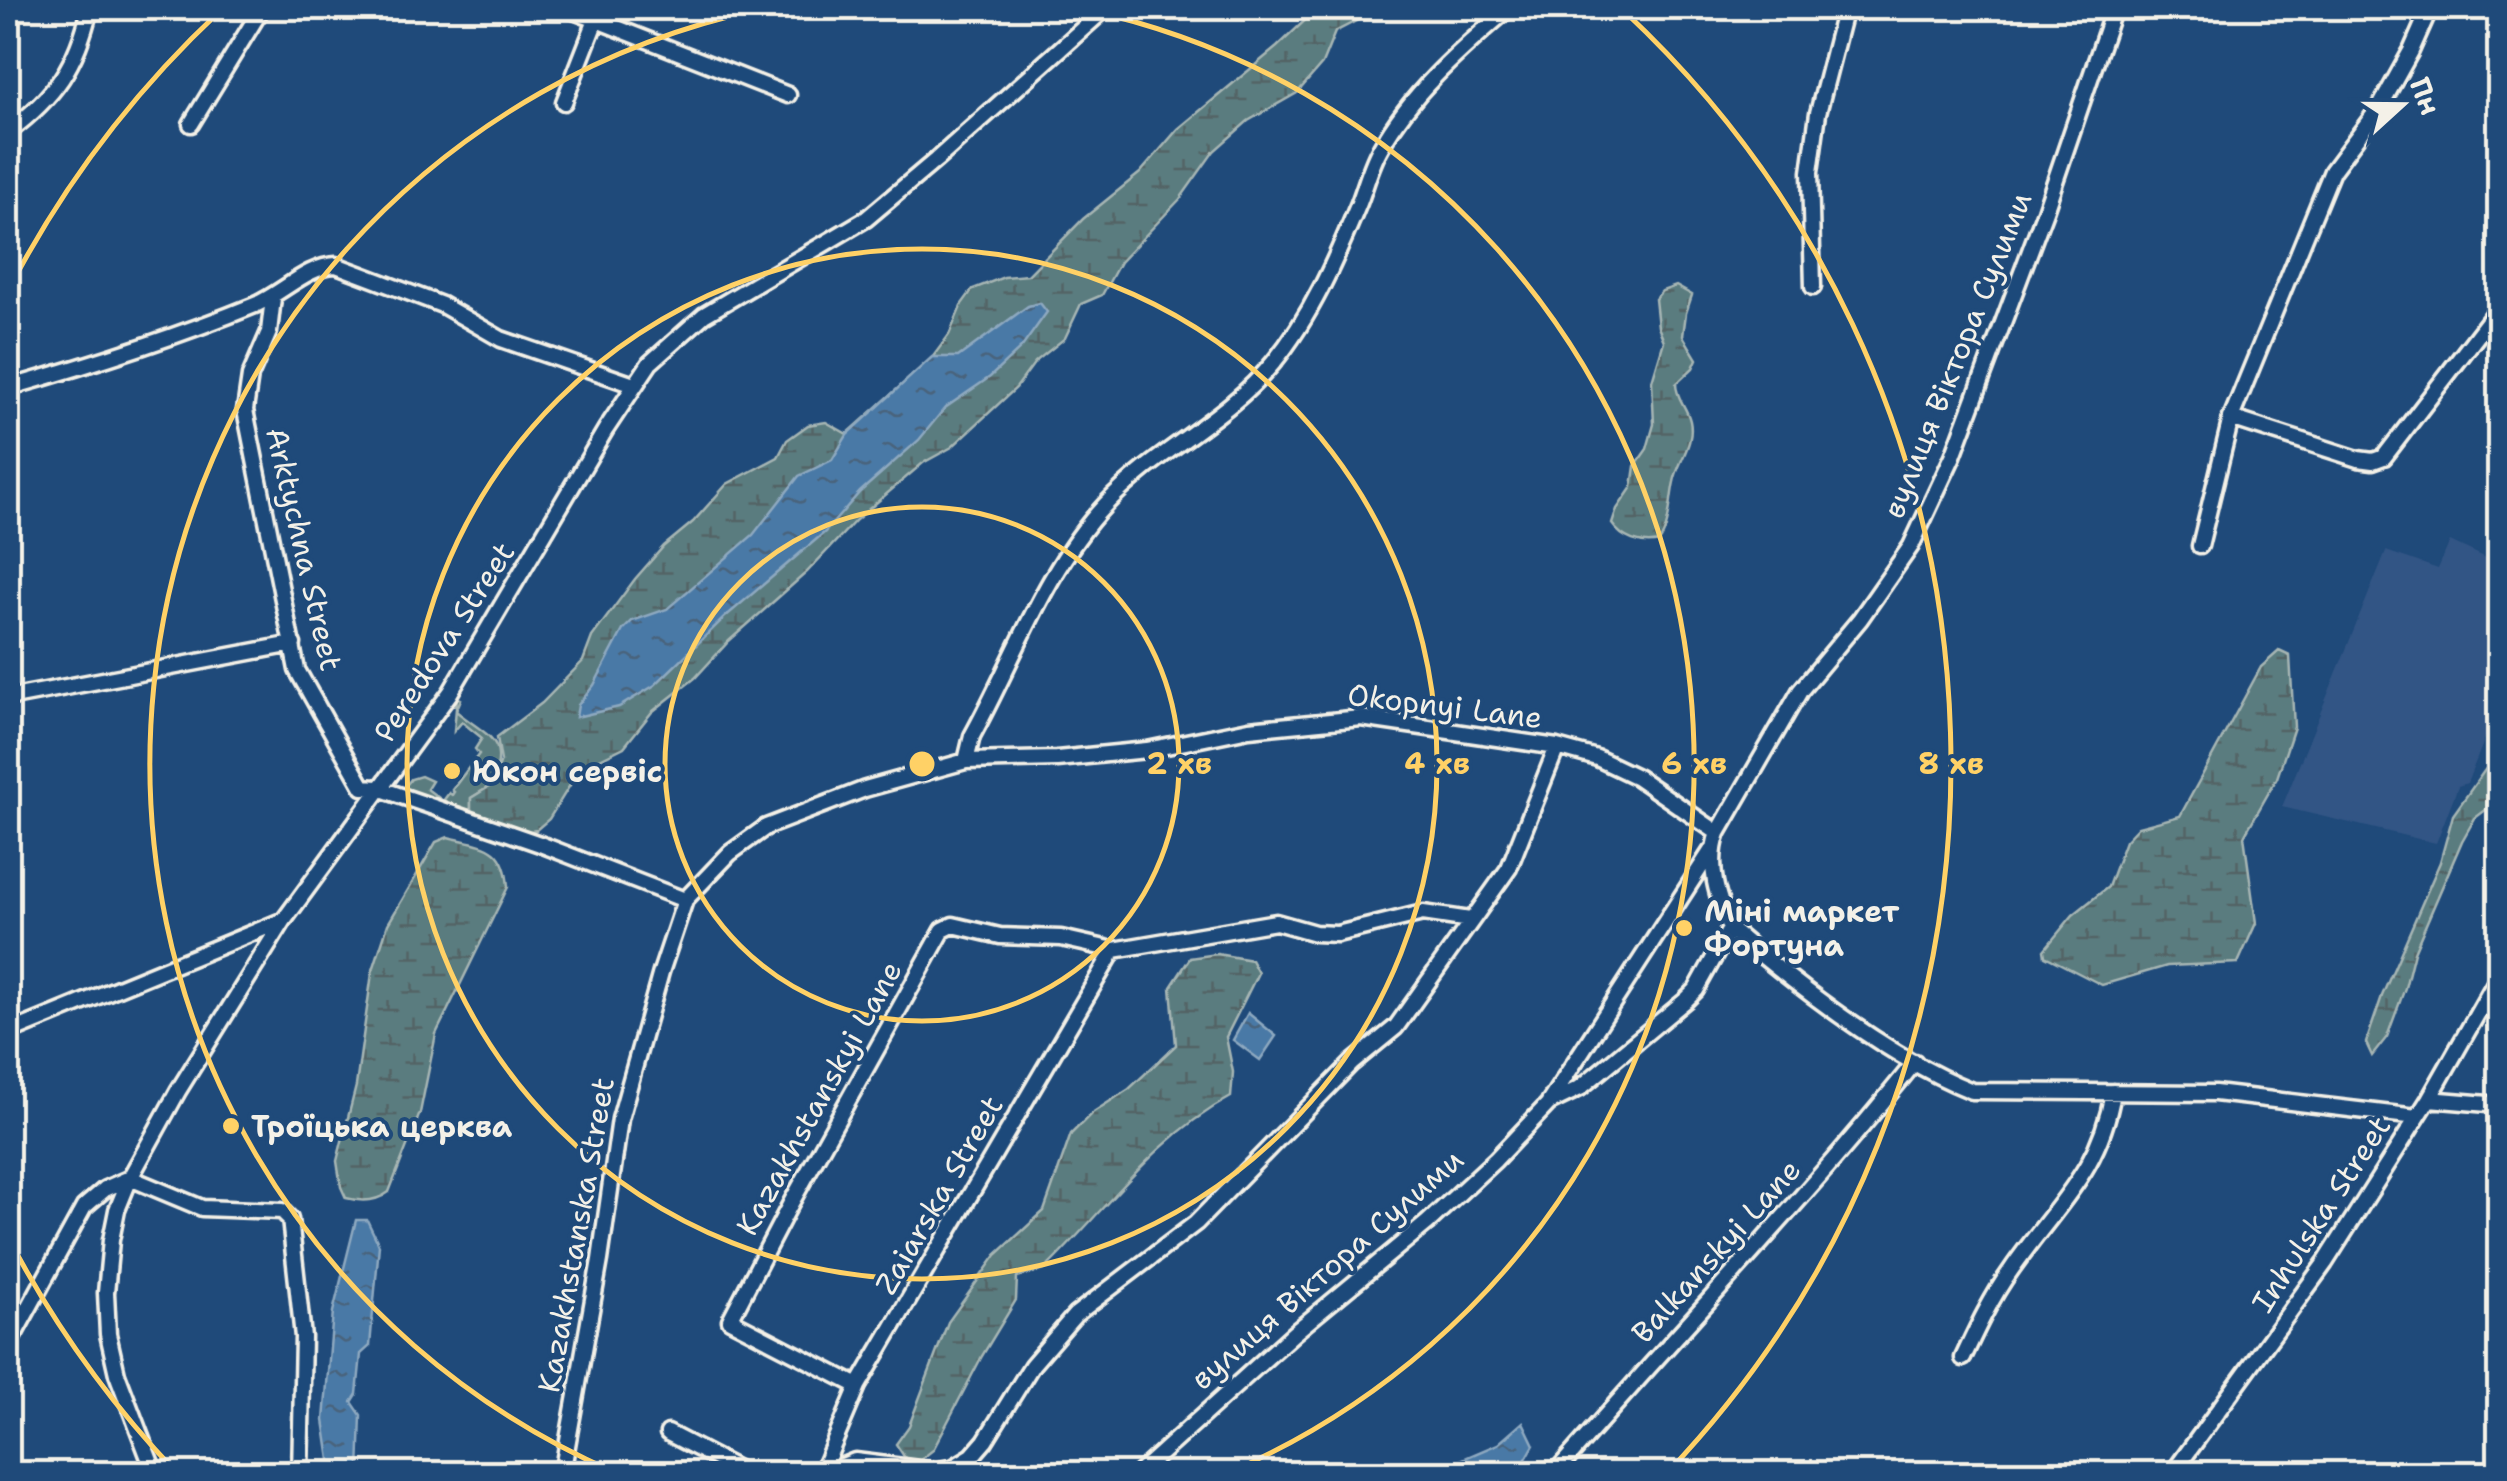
<svg xmlns="http://www.w3.org/2000/svg" width="2507" height="1481" font-family="'Shantell Sans',sans-serif">
  <defs>
    <pattern id="wetland-marsh" width="20" height="14" patternUnits="userSpaceOnUse" patternTransform="scale(2.5)"><rect width="20" height="14" fill="#5a7b7f"/><path d="M1 5h8M5 5V1M11 12h8M15 12V8" fill="none" stroke="#526465"/></pattern>
    <pattern id="water-ripples" width="26" height="14" patternUnits="userSpaceOnUse" patternTransform="scale(2.5)"><rect width="26" height="14" fill="#4a79a6"/><path d="M2 4q2-2 4 0t4 0M15 11q2-2 4 0t4 0" fill="none" stroke="#4a637b"/></pattern>
  </defs>
  <rect width="100%" height="100%" fill="#1f4a7a"/>
  <filter id="ink" filterUnits="userSpaceOnUse"><feTurbulence type="fractalNoise" baseFrequency=".01" numOctaves="2"/><feDisplacementMap in="SourceGraphic" scale="20" xChannelSelector="R" yChannelSelector="G"/><feConvolveMatrix kernelMatrix="1 2 1 2 8 2 1 2 1" color-interpolation-filters="sRGB"/></filter>
  <g filter="url(#ink)">
    <path fill="#335585" d="M2450 541 2499 564 2500 701 2467 783 2458 786 2436 843 2282 807 2386 551 2438 569Z"/>
    <path fill="#5a7b7f" stroke="#a7b6b4" stroke-width="2.5" d="M457 697 461 699 456 711C490 739 509 738 492 785L471 798V815L405 795 404 788 411 779 421 776 432 781 427 789 443 801 449 793 452 795 454 792 452 790 479 754 475 749 482 738 462 722 454 731Z"/>
    <path fill="url(#wetland-marsh)" stroke="#a7b6b4" stroke-width="2.5" d="M1318 8H1381L1335 32 1322 64 1297 93 1248 121 1214 151 1180 199 1120 262 1102 295 1081 304 1065 338 1035 362 1016 388 952 447 923 463 856 520 807 572 729 641 695 678 652 712 624 747 580 769 549 819 536 830 525 832 471 815V798L492 785 501 761 497 737 542 703 583 661 592 637 635 579 664 546 693 522 727 484 778 457 787 440 808 425 826 422 847 434 932 358 949 335 962 304 973 289 1004 277 1028 275 1083 219 1140 173 1178 129 1277 47Z
      M1676 286 1692 295 1686 313 1683 336 1697 359 1693 368 1676 384C1676 398 1687 407 1690 421 1695 444 1678 461 1674 482 1670 499 1670 528 1659 542 1641 546 1622 539 1612 524L1617 509 1632 487 1635 466 1647 449 1654 424 1652 381 1664 341 1658 327 1655 299 1662 291Z
      M2279 651 2290 656 2294 727 2277 778 2244 836 2256 923 2238 963 2167 966 2102 985 2045 956 2044 950 2073 915 2108 887 2125 841 2138 827 2180 816 2261 667Z
      M2499 726V800L2475 818 2462 841 2414 952 2405 988 2387 1037 2372 1056 2366 1043 2382 996 2440 862 2453 815 2487 767Z
      M448 837C484 846 505 844 508 887L436 1034 420 1113 389 1192C376 1202 361 1202 346 1198L341 1187 337 1161 356 1086 372 973 388 924 436 842Z
      M1217 954 1251 960 1258 973 1226 1037 1233 1072 1231 1097C1154 1138 1106 1210 1044 1270L1017 1277 1016 1300 982 1356 933 1450 919 1461 905 1458 896 1444 909 1426 948 1322 996 1255 1044 1211 1071 1134 1092 1113 1129 1089 1176 1045 1171 987 1190 958Z"/>
    <path fill="url(#water-ripples)" stroke="#8ea9c0" stroke-width="2.5" d="M1040 303 1047 312 1022 347 990 377 945 408 919 440 860 492 825 532 724 618 655 685 619 707 576 717 578 705 594 685 623 630 632 621 667 609 753 535 799 476 832 460 847 435 932 357H958L1028 306Z
      M1248 1013 1276 1036 1260 1060 1233 1040Z
      M356 1220H367L379 1245 370 1346 361 1354 357 1394 352 1402 361 1415 359 1473H332L324 1420 333 1312Z
      M1523 1422 1534 1445 1518 1473H1447L1458 1461 1498 1444Z"/>
    <g fill="none" stroke-linecap="round" stroke-linejoin="round">
      <g stroke="#f4f1e8" stroke-width="21">
        <path id="minor" d="M566 8 788 95
          M564 102 596 20
          M191 124 262 8
          M8 132C55 97 77 65 90 8
          M1813 287 1810 172 1818 113 1845 8
          M273 298 269 332 250 376 245 410 297 670 363 787 378 788 540 844 685 900
          M8 388C92 364 174 338 255 305 283 293 307 266 336 265L442 305 501 339 634 385
          M2231 418 2358 459 2373 461 2384 457 2500 306
          M2200 546 2231 418 2332 171 2381 105 2411 51 2430 8
          M8 698 293 644
          M966 761 972 736C1014 660 1045 569 1105 505 1155 451 1225 421 1273 363 1311 317 1336 259 1359 203 1366 185 1371 164 1381 147 1412 91 1462 49 1509 8
          M1730 929C1797 986 1891 1059 1972 1091L2215 1093 2417 1117
          M8 1033 284 920
          M2429 1099 2500 1105
          M1549 1102 1711 851
          M130 1178 202 1208 282 1211 290 1219 303 1337 300 1474
          M8 1346 84 1207 105 1189 130 1178
          M1963 1358C1977 1328 1991 1298 2011 1270 2054 1207 2100 1172 2113 1092
          M858 1386 730 1320 791 1203 943 930 953 925 1000 936 1061 938 1114 950 1276 922 1315 933 1337 934 1423 913 1470 920
          M668 1433 747 1474
          M155 1474 117 1374 108 1334 106 1293 111 1240 117 1210 130 1178 178 1091 284 920 450 693 606 429 650 363 704 315 866 219 936 160 1106 8
          M562 1474 600 1260 620 1119 661 972 685 900 730 853 766 827 865 789 966 761 1057 759 1147 750 1249 729 1361 718 1557 747 1597 758 1637 777 1718 833
          M821 1474 858 1386 1114 950
          M823 1474 855 1461 935 1471 954 1467 972 1456 985 1441 1032 1365 1075 1315 1196 1223 1352 1063 1396 1027 1509 868 1557 747
          M1138 1474 1294 1333 1427 1223 1495 1160 1549 1103 1580 1088 1686 1000 1696 990 1730 929C1718 898 1706 866 1718 833L1800 691 1860 619 1911 546 1953 456 2045 211 2114 8
          M1554 1474C1674 1336 1801 1204 1915 1062
          M2172 1474 2325 1263 2429 1099 2500 974"/>
      </g>
      <use href="#minor" stroke="#1f4a7a" stroke-width="14"/>
    </g>
  </g>
  <g fill="none" stroke="#ffd166" stroke-width="5">
    <circle cx="922" cy="764" r="257"/>
    <circle cx="922" cy="764" r="515"/>
    <path d="M614 1472A772 772 0 0 1 761 9M1083 9A772 772 0 0 1 1230 1472"/>
    <path d="M176 1472A1029 1029 0 0 1 9 1239M9 289A1029 1029 0 0 1 220 11M1624 11A1029 1029 0 0 1 1668 1472"/>
  </g>
  <g fill="#ffd166" stroke="#1f4a7a" stroke-width="4">
    <circle cx="452" cy="771" r="10"/>
    <circle cx="1684" cy="928" r="10"/>
    <circle cx="231" cy="1126" r="10"/>
  </g>
  <g text-anchor="middle" dominant-baseline="central" stroke-width="8" stroke-linejoin="round" paint-order="stroke">
    <g font-size="30" fill="#f4f1e8" stroke="#1f4a7a">
      <text transform="translate(1957 355) rotate(-68)">вулиця Віктора Сулими</text>
      <text transform="translate(304 549) rotate(77)">Arktychna Street</text>
      <text transform="translate(444 642) rotate(-57)">Peredova Street</text>
      <text transform="translate(1445 706) rotate(7)">Okopnyi Lane</text>
      <text transform="translate(819 1098) rotate(-61)">Kazakhstanskyi Lane</text>
      <text transform="translate(939 1195) rotate(-60)">Zaiarska Street</text>
      <text transform="translate(2321 1214) rotate(-57)">Inhulska Street</text>
      <text transform="translate(576 1235) rotate(-80)">Kazakhstanska Street</text>
      <text transform="translate(1716 1251) rotate(-48)">Balkanskyi Lane</text>
      <text transform="translate(1327 1269) rotate(-41)">вулиця Віктора Сулими</text>
    </g>
    <g font-size="30" font-weight="bold" fill="#f4f1e8" stroke="#1f4a7a" text-anchor="start">
      <text x="472" y="771">Юкон сервіс</text>
      <text x="1704" y="911">Міні маркет<tspan x="1704" dy="34">Фортуна</tspan></text>
      <text x="251" y="1126">Троїцька церква</text>
    </g>
  </g>
  <circle cx="922" cy="764" r="15" fill="#ffd166" stroke="#1f4a7a" stroke-width="5"/>
  <g font-size="30" text-anchor="middle" font-weight="bold" fill="#ffd166" stroke="#1f4a7a" stroke-width="8" stroke-linejoin="round" paint-order="stroke">
    <text x="1179" y="774">2 хв</text>
    <text x="1437" y="774">4 хв</text>
    <text x="1694" y="774">6 хв</text>
    <text x="1951" y="774">8 хв</text>
  </g>
  <rect width="2507" height="1481" fill="none" stroke="#1f4a7a" stroke-width="40"/>
  <rect x="20" y="20" width="2467" height="1441" fill="none" stroke="#f4f1e8" stroke-width="4" filter="url(#ink)"/>
  <g transform="translate(2402 105) rotate(69)" stroke="#1f4a7a" stroke-width="8" paint-order="stroke">
  <path d="M0-8L18 38L0 25L-18 38Z" fill="#f4f1e8"/>
  <text y="-15" font-size="28" font-weight="bold" text-anchor="middle" fill="#f4f1e8">Пн</text>
  </g>
</svg>
